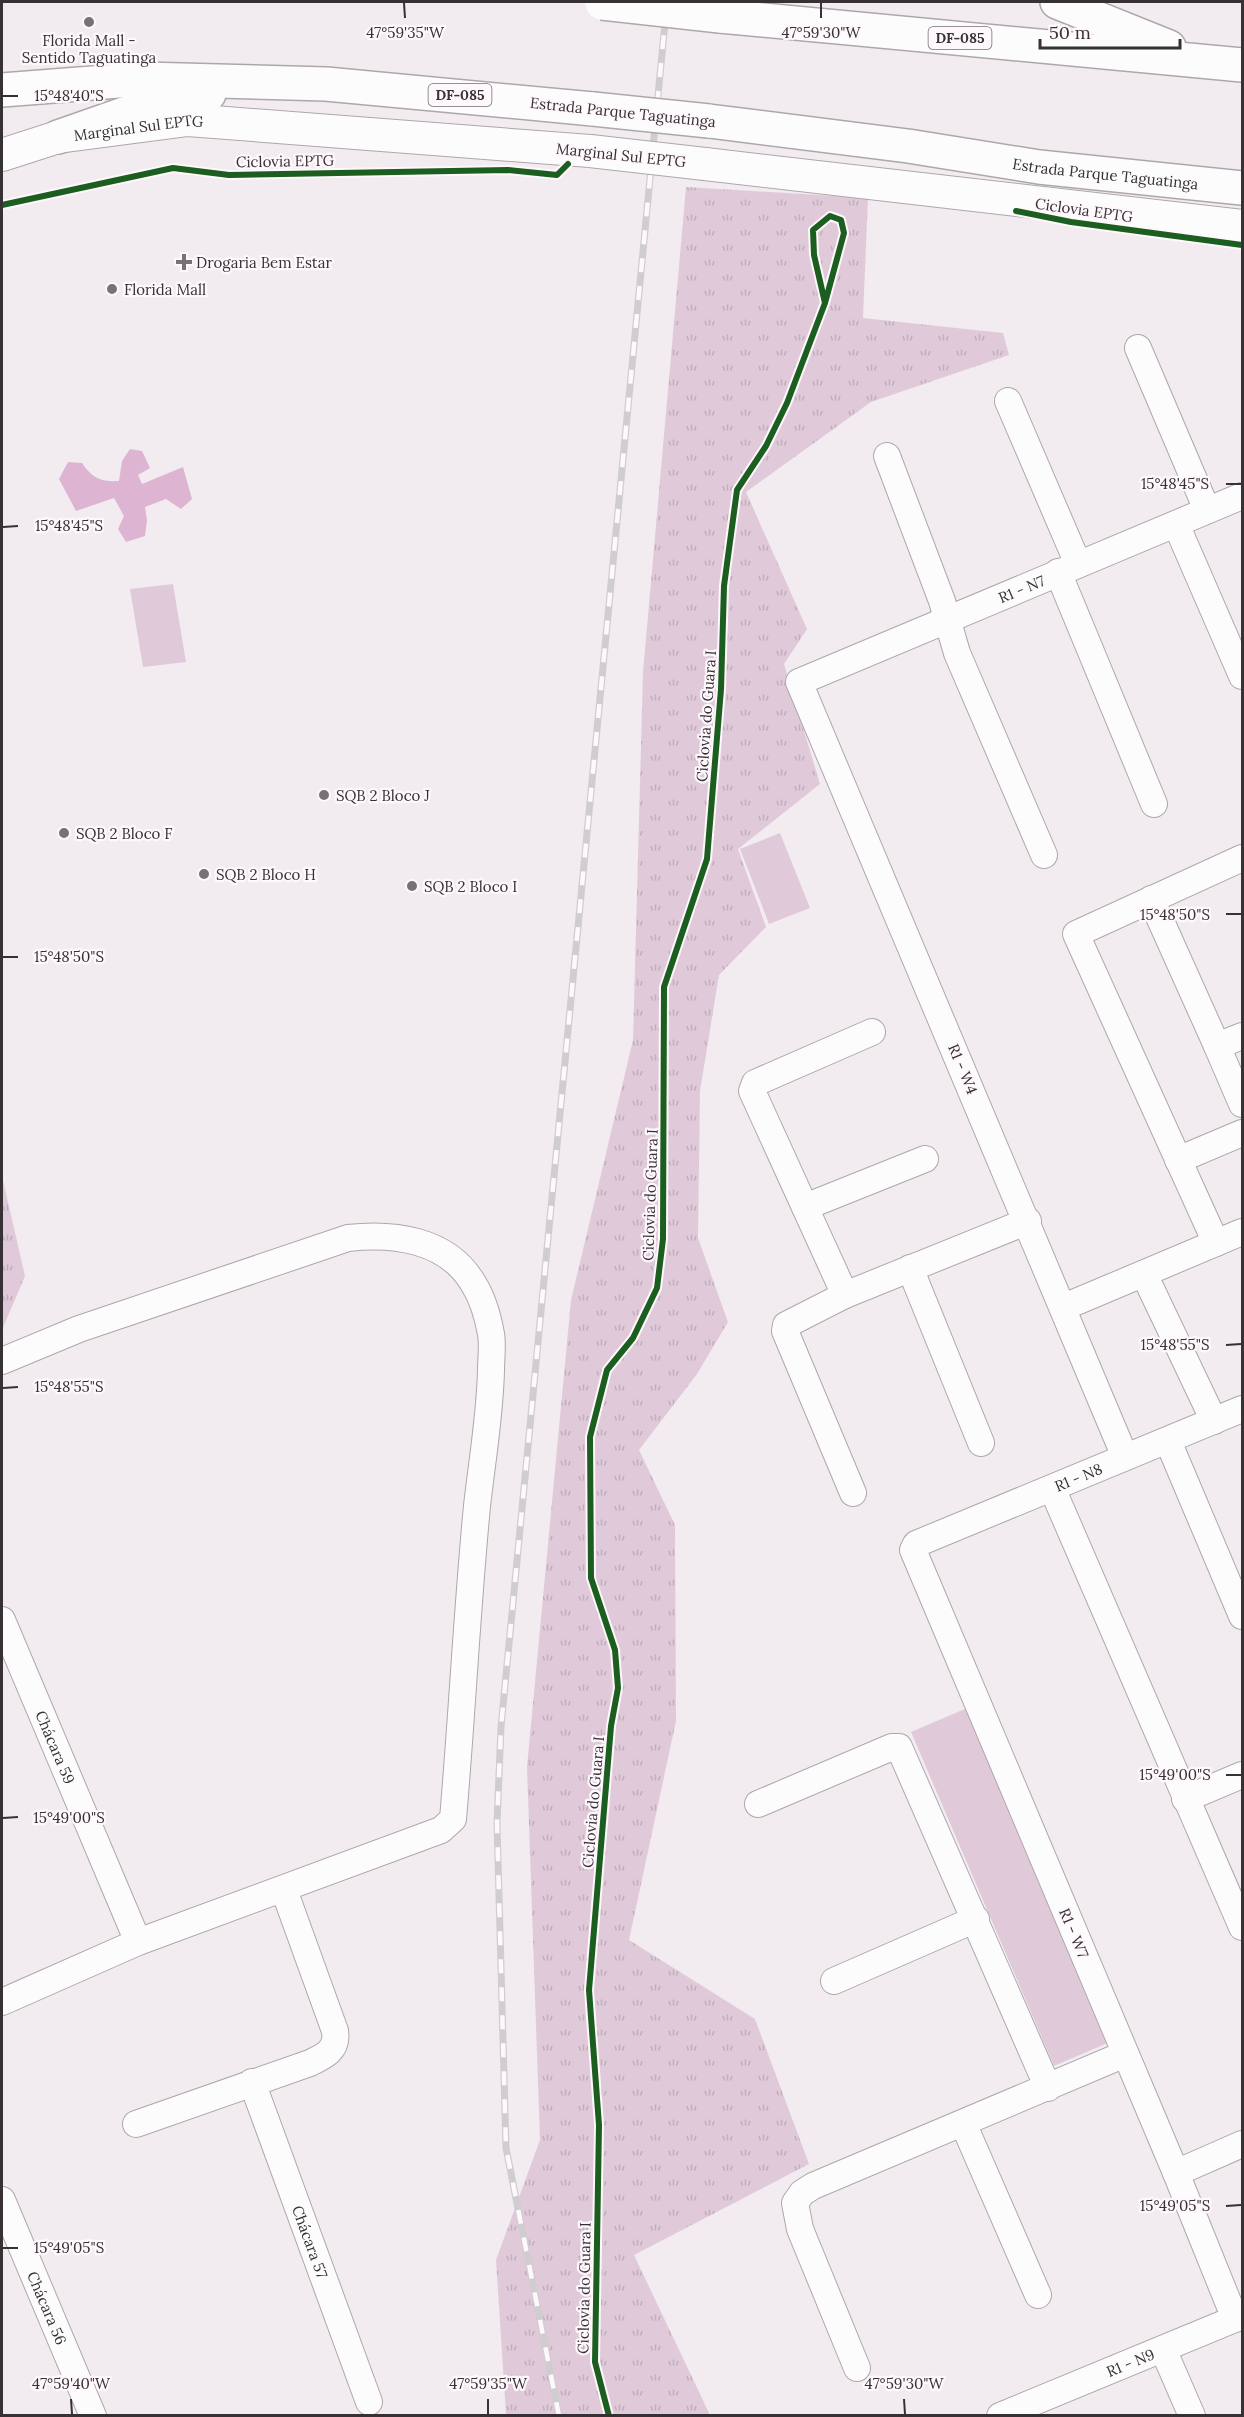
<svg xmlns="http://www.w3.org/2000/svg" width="1244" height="2417" font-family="Lora,serif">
  <defs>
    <pattern id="grass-tufts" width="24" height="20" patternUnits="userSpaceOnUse" patternTransform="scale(1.5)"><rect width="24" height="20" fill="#e0cada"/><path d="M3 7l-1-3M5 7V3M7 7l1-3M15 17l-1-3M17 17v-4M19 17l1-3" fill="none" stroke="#c1aebc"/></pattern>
  </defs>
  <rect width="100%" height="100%" fill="#f2ecf1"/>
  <path fill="url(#grass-tufts)" d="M686 187 868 198 863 318 1003 333 1009 355 871 402 746 492 807 629 784 664 820 784 738 849 766 927 719 975 700 1091 698 1238 728 1322 697 1374 639 1450 675 1525 676 1721 629 1940 755 2019 809 2164 634 2255 710 2415H506L496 2260 540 2140 527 1767 571 1300 633 1040 643 672Z
    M2 1176 25 1276 2 1330Z"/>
  <path fill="#e0cada" d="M173 584 186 662 143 667 130 589Z
    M780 833 810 908 769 924 740 849Z
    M967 1708 1110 2042 1054 2066 911 1732Z"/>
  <path fill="#ddb5d3" d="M130 449 142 451 150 468 138 475 142 484 183 467 192 499 181 509 166 499 145 507 147 520 145 536 126 542 118 529 124 516 114 498 76 511 59 479 68 462 82 463C92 478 101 482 119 481L122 461Z"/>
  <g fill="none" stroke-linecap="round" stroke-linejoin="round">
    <g stroke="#ada7ab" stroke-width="28">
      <g id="minor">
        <path d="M1138 348 1207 510"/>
        <path d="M1008 401 1078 564"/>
        <path d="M887 456 942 601 957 653 1044 855"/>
        <path d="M1176 524 1242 676"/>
        <path d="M1058 572 1154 804"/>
        <path d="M1151 899 1217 1046 1242 1036"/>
        <path d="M1217 1046 1242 1104"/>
        <path d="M1178 1160 1242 1133"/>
        <path d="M805 1207 925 1159"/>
        <path d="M1216 1243 1076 934 1242 858"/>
        <path d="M910 1268 981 1443"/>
        <path d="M1144 1274 1214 1421"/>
        <path d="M845 1295 752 1091 755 1083 872 1032"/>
        <path d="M1064 1307 1242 1232"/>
        <path d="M2 1361 79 1329 348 1238C393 1233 447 1239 473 1283 482 1297 488 1317 491 1334 493 1345 491 1359 491 1370 490 1416 482 1461 477 1506 467 1610 462 1715 453 1819L441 1830 138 1942 2 2002"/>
        <path d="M1168 1441 1242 1616"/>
        <path id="s1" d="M1125 1457 799 682 1242 496"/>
        <path d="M1052 1488 1242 1927"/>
        <path d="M853 1493 785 1331 786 1325 845 1295 1028 1221"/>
        <path id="s2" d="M2 1620 138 1942"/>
        <path d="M1185 1799 1242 1775"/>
        <path d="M758 1804 892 1747H899L1048 2088"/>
        <path d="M834 1981 976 1919"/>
        <path id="s3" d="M252 2082 369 2402"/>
        <path d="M963 2123 1038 2295"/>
        <path d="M136 2124 310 2063C325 2056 338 2050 335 2031L284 1890"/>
        <path d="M1176 2173 1242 2144"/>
        <path id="s4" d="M2 2200 93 2416"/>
        <path id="s5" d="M1235 2319 1176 2173 913 1550 916 1544 1242 1409"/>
        <path d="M1163 2349 1192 2416"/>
        <path d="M857 2368 800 2229 795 2203 802 2193 813 2186 1125 2054"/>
        <path id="s6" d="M1000 2416 1242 2316"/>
      </g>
    </g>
    <g stroke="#ada7ab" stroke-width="34">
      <g id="major">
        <path id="s7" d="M2 155 58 137 188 120 590 151"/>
        <path d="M705 164 1242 226"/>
      </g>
    </g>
    <g stroke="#ada7ab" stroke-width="36">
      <g id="highway">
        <path d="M1057 2 1169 47"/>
        <path d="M720 16 1242 65"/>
        <path d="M2 90 144 79 326 84 593 109"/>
        <path id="s8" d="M709 121 908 146 1039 167 1242 188"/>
        <path d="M58 137 138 109 209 94"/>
      </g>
    </g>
    <use href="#minor" stroke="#fdfcfd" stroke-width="26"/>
    <use href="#major" stroke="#fdfcfd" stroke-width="32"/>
    <use href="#highway" stroke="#fdfcfd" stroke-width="33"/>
    <g stroke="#d0cdcf" stroke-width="7">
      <path id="rail" d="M559 2416 506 2148 497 1824 501 1727 667 2"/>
    </g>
    <use href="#rail" stroke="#fef8fc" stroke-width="4.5" stroke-dasharray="14" stroke-linecap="butt"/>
    <g stroke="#ada7ab" stroke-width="34" stroke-linecap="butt">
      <path id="major-bridge" d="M590 151 705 164"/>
    </g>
    <g stroke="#ada7ab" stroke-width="36" stroke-linecap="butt">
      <path id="highway-bridge" d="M602 3 720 16
        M593 109 709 121"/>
    </g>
    <use href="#major-bridge" stroke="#fdfcfd" stroke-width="32"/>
    <use href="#highway-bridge" stroke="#fdfcfd" stroke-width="33"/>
    <g stroke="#fef8fc" stroke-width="10">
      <path id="cycleway" d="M2 205 173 168 229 175 508 170 557 175 568 164
        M1016 211 1071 222 1242 245
        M609 2416 595 2362 599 2125 589 1990 611 1726 618 1688 615 1650 591 1578 590 1437 607 1370 633 1338 657 1288 663 1239 664 987 707 859 721 689 724 586 737 490 766 446 787 403 825 303 844 233 841 220 830 216 813 230 814 255 825 303"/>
    </g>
    <use href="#cycleway" stroke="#1b5e20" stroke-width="6"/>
  </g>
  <path fill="none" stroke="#373135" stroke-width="2" d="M404 3 405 18M821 3V18M3 96H18M1226 484H1241M3 527 18 526M1226 914H1241M3 957H18M1226 1345 1241 1344M3 1388 18 1387M1226 1775H1241M3 1818 18 1817M1226 2206 1241 2205M3 2248H18M71 2399 72 2414M488 2399V2414M904 2399 905 2414"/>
  <g fill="#787277" stroke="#fef8fc" stroke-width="2">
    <circle cx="89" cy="22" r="6"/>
    <path d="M181 253h6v6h6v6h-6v6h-6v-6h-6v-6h6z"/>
    <circle cx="112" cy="289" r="6"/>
    <circle cx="324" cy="795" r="6"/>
    <circle cx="64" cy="833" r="6"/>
    <circle cx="204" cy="874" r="6"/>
    <circle cx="412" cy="886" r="6"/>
  </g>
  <g text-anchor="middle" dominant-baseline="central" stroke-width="4.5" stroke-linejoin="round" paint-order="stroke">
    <g fill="#fef8fc" stroke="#736d71" stroke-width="1.5">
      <rect x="928.5" y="27" width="63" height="22" rx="4.5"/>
      <rect x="428.5" y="84" width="63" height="22" rx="4.5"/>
    </g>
    <g font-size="14" font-weight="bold" fill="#373135">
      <text x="960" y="38">DF-085</text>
      <text x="460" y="95">DF-085</text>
    </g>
    <g font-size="15" fill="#373135" stroke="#fef8fc" text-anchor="start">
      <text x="89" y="40" text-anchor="middle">Florida Mall -<tspan x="89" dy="17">Sentido Taguatinga</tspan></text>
      <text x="196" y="262">Drogaria Bem Estar</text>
      <text x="124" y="289">Florida Mall</text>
      <text x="336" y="795">SQB 2 Bloco J</text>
      <text x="76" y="833">SQB 2 Bloco F</text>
      <text x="216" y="874">SQB 2 Bloco H</text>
      <text x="424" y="886">SQB 2 Bloco I</text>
    </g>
    <g font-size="15" fill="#373135" stroke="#fef8fc">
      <text transform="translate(623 112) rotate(6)">Estrada Parque Taguatinga</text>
      <text stroke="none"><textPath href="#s7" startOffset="140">Marginal Sul EPTG</textPath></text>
      <text transform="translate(621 155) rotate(6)">Marginal Sul EPTG</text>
      <text transform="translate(285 161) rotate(-1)">Ciclovia EPTG</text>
      <text stroke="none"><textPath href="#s8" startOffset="400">Estrada Parque Taguatinga</textPath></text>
      <text transform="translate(1084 210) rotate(8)">Ciclovia EPTG</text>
      <text stroke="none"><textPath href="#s1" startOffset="1082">R1 - N7</textPath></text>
      <text transform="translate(706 716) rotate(-86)">Ciclovia do Guara I</text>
      <text transform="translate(963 1069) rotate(67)">R1 - W4</text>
      <text transform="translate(650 1195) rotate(-88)">Ciclovia do Guara I</text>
      <text stroke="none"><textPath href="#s5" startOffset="1016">R1 - N8</textPath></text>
      <text stroke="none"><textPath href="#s2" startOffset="138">Chácara 59</textPath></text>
      <text transform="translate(593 1802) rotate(-85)">Ciclovia do Guara I</text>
      <text transform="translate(1074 1933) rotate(67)">R1 - W7</text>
      <text stroke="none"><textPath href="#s3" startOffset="170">Chácara 57</textPath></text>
      <text transform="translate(584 2288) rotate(-89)">Ciclovia do Guara I</text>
      <text stroke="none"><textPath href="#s4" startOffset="117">Chácara 56</textPath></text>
      <text stroke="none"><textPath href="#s6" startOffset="141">R1 - N9</textPath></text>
    </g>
  </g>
  <g font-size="15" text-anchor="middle" fill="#373135" stroke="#fef8fc" stroke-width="4.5" stroke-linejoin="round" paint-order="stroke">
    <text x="405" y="38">47°59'35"W</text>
    <text x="821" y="38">47°59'30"W</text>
    <text x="69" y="101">15°48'40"S</text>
    <text x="1175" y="489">15°48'45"S</text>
    <text x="69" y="531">15°48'45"S</text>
    <text x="1175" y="920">15°48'50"S</text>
    <text x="69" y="962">15°48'50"S</text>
    <text x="1175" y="1350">15°48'55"S</text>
    <text x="69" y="1392">15°48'55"S</text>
    <text x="1175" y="1780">15°49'00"S</text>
    <text x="69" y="1823">15°49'00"S</text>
    <text x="1175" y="2211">15°49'05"S</text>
    <text x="69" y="2253">15°49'05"S</text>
    <text x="71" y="2389">47°59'40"W</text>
    <text x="488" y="2389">47°59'35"W</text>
    <text x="904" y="2389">47°59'30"W</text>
  </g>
  <rect width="1244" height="2417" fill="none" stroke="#373135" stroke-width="6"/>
  <path d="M1040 39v9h140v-9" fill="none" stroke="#373135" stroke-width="3"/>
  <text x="1049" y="39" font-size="18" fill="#373135" stroke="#fef8fc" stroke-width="4.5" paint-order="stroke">50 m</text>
</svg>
